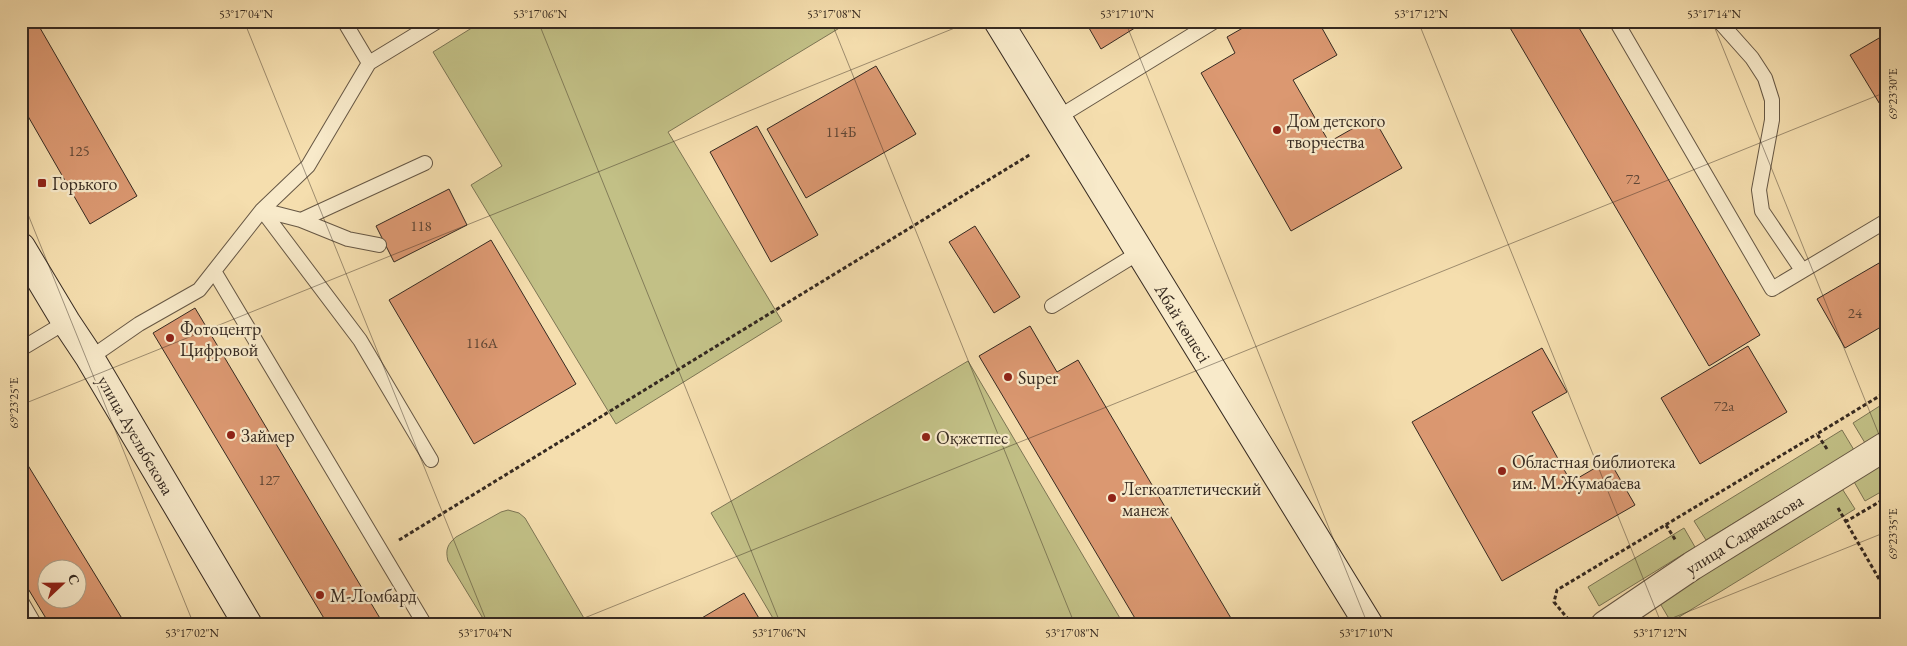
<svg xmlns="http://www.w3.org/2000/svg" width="1907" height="646" font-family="'EB Garamond',serif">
  <rect width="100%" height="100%" fill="#f5deae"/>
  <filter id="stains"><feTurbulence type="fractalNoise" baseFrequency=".004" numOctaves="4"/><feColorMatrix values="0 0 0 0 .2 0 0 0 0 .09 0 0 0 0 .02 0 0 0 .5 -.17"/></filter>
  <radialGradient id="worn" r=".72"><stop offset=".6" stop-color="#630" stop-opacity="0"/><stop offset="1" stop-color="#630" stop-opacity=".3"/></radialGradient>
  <path fill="#c2c086" stroke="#7c7554" d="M483 21H851L668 132 782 321 616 424 471 185 502 166 433 52Z
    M968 361 1124 625H777L711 513Z
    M1886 402V430L1865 443 1853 423Z
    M1842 430 1854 450 1706 540 1694 521Z
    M1886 460V489L1865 501 1853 480Z
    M1841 487 1855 509 1671 622 1658 600Z
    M508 510 519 513 525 518 588 625H487L448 561C445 549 448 544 456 537L501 512Z
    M1684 528 1695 547 1599 606 1588 587Z"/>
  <path fill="#db9871" stroke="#362a21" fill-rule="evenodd" d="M21 21H36L137 196 90 224 21 104Z
    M1085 21H1146L1101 49Z
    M1255 21H1318L1337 55 1293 80 1329 142 1373 117 1402 168 1291 231 1201 73 1235 53 1227 37Z
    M1506 21H1575L1760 335 1709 366Z
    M1886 34V103L1881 106 1850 55Z
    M876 66 916 134 806 198 767 129Z
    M757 126 818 235 771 262 710 152Z
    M449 189 467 225 394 262 376 226Z
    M975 226 1020 297 994 313 949 242Z
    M491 240 576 384 474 444 389 300Z
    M1886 259V324L1845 348 1817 299Z
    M195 308 384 625H328L153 333Z
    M1030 326 1057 372 1078 360 1235 625H1139L979 356Z
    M1748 346 1787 412 1700 464 1661 398Z
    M1542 348 1567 392 1532 412 1571 482 1609 460 1635 505 1502 581 1412 422Z
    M21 454 126 625H50L21 577ZM48 568H78V598H48Z
    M744 593 763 625H690Z"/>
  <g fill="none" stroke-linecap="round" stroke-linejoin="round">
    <g stroke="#665744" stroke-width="16">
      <path id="lane" d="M1616 21 1772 289 1886 221
        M1719 21 1752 58 1765 78 1772 100V120L1759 190 1762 211 1802 270
        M369 63 438 21
        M1057 118 1215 21
        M425 163 301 220 262 210 360 340 431 460
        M301 220 348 239 379 245
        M214 271 425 625
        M1052 306 1140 252
        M21 349 66 322
        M90 358 139 324 199 290 262 210 308 166 369 63 344 21
        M21 601 35 625"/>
    </g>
    <g stroke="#665744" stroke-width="30">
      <path id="street" d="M1605 625 1692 566 1886 446"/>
    </g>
    <g stroke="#362a21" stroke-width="30">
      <path id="secondary" d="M998 21 1369 625
        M21 247 66 322 90 358 248 625"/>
    </g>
    <path stroke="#362a21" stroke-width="3" stroke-dasharray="4 2.5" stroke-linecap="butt" d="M1827 449 1817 434 1886 392
      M1838 508 1886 591
      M1845 522 1886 498
      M1666 525 1676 541
      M399 540 1031 154
      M1573 625 1554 602 1557 590 1817 434"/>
    <use href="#lane" stroke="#f8eaca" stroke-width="14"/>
    <use href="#street" stroke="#f8eaca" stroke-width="28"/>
    <use href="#secondary" stroke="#f8eaca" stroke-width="28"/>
  </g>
  <path fill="none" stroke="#362a21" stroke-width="1" stroke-opacity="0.45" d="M244 21 488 625M538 21 781 625M831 21 1075 625M1125 21 1368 625M1418 21 1662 625M1712 21 1886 452M21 197 194 625M21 405 972 21M567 625 1886 92M1655 625 1886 532"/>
  <g fill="#8f2418" stroke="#f8eaca" stroke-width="2">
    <circle cx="1277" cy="130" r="5"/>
    <rect x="37" y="178" width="10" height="10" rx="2.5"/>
    <circle cx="170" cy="338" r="5"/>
    <circle cx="1008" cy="377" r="5"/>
    <circle cx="231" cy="435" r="5"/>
    <circle cx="926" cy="437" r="5"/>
    <circle cx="1502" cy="471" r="5"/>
    <circle cx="1112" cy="498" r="5"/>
    <circle cx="320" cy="595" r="5"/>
  </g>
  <g text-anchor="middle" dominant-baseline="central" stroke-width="4.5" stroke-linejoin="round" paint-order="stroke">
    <g font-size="15" fill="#5f4635">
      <text x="841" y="131">114Б</text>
      <text x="79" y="150">125</text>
      <text x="1633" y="178">72</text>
      <text x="421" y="225">118</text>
      <text x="1855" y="312">24</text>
      <text x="482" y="342">116А</text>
      <text x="1724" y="405">72а</text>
      <text x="269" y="479">127</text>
    </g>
    <g font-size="18" fill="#362a21" stroke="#f8eaca" text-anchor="start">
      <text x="1287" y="120">Дом детского<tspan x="1287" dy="21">творчества</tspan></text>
      <text x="52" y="183">Горького</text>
      <text x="180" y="328">Фотоцентр<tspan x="180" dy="21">Цифровой</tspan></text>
      <text x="1018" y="377">Super</text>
      <text x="241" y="435">Займер</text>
      <text x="936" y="437">Оқжетпес</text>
      <text x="1512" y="461">Областная библиотека<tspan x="1512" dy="21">им. М.Жумабаева</tspan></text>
      <text x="1122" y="488">Легкоатлетический<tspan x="1122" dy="21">манеж</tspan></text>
      <text x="330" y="595">М-Ломбард</text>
    </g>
    <g font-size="18" fill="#362a21" stroke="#f8eaca">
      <text transform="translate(1183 323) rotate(58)">Абай көшесі</text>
      <text transform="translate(136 435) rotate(60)">улица Ауельбекова</text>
      <text transform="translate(1744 534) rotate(-32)">улица Садвакасова</text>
    </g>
  </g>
  <rect width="1907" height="646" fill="none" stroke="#f5deae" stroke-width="55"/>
  <g transform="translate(62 584) rotate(68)"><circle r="24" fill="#f8eaca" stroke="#aa9d86"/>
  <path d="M0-4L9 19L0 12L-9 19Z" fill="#8f2418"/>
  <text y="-8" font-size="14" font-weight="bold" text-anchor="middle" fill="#362a21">С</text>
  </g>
  <rect x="28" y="28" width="1852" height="590" fill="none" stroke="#362a21" stroke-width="2"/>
  <g font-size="12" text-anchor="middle" fill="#362a21">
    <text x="246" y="18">53°17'04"N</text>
    <text x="540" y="18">53°17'06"N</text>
    <text x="834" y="18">53°17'08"N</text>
    <text x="1127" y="18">53°17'10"N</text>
    <text x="1421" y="18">53°17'12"N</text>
    <text x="1714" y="18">53°17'14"N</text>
    <text transform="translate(1893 94) rotate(-90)" y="4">69°23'30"E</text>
    <text transform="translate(14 403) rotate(-90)" y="4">69°23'25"E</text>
    <text transform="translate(1893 534) rotate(-90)" y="4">69°23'35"E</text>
    <text x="192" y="637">53°17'02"N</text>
    <text x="485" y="637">53°17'04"N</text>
    <text x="779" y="637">53°17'06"N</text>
    <text x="1072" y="637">53°17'08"N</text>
    <text x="1366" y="637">53°17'10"N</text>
    <text x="1660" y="637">53°17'12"N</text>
  </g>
  <rect width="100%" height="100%" filter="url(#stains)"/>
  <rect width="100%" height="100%" fill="url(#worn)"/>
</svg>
